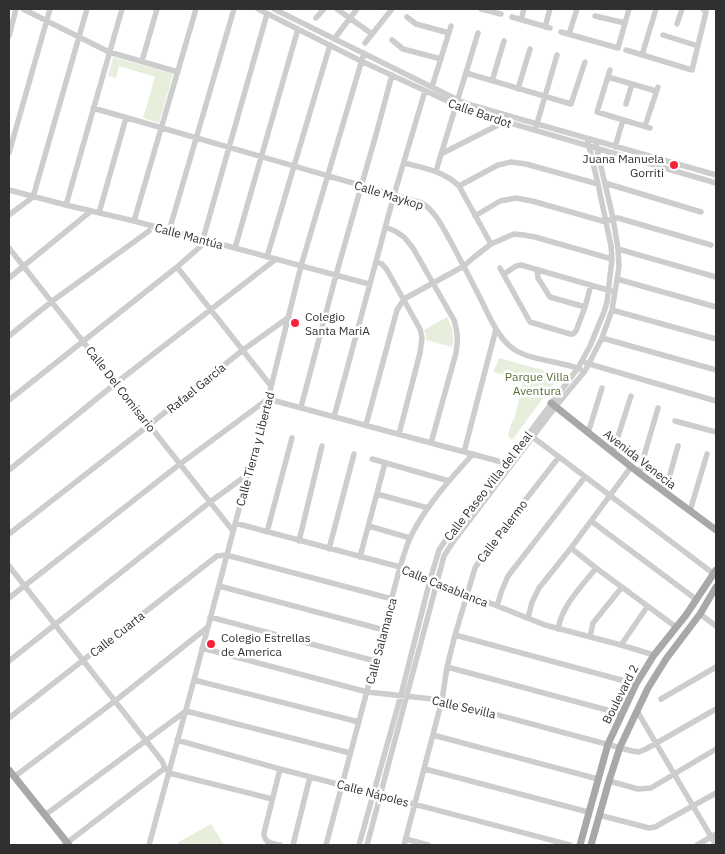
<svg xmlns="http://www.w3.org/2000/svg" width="725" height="854" font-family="'IBM Plex Sans',sans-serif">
  <rect width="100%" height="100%" fill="#fff"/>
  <path fill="#e7eedc" d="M113 57 173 74 159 123 143 118 155 77 119 66 116 78 108 76Z
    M447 317C453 328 455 336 452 347L426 340V336L424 330Z
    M499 358 560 375 513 439H510L508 435 511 424 515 417 516 411 523 384 509 376 493 372Z
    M211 824 224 845H178L177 843Z"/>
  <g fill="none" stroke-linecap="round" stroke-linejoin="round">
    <path stroke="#cdcdcd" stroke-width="5.5" d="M23 9 109 52 178 72
      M258 9 361 61 469 111 716 183
      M274 9 458 100 471 105 716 175
      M337 9 372 34
      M481 9 501 14
      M595 16 625 23
      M407 17 416 24 449 33
      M512 17 550 28
      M316 18 324 9
      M521 20 524 9
      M677 24 682 9
      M545 27 550 9
      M561 32 618 48 629 9
      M569 34 577 9
      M663 35 698 46
      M9 36 16 9
      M334 39 357 9
      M392 40 403 49 441 59
      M365 43 392 9
      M626 50 692 70 706 12 703 9
      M642 55 656 9
      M142 61 157 9
      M610 70 597 112 650 128
      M466 73 571 104 585 62
      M608 77 656 91
      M492 81 504 41
      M432 87 451 26
      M518 89 530 49
      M626 104 632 84
      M93 108 422 203C436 212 443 228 451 242 463 265 475 287 486 310 493 324 501 341 515 350 533 361 560 361 580 369
      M645 126 658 87
      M536 127 557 55
      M615 147 623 120
      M9 153 50 9
      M441 154 504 122
      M404 163C424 168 444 171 459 186L491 244
      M436 171 478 33
      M605 183 701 212
      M459 186 498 165 511 162 526 164 598 184
      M9 190 66 205 134 221 369 284
      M66 205 122 9
      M99 213 126 118
      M9 215 33 197 87 9
      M475 216 500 201 516 198 532 201 606 222 613 218H618L711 245
      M134 221 196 9
      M385 227 395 231 404 237 413 248 454 320C458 333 458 340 456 353L431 443
      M169 231 234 9
      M9 248 233 531
      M235 248 298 29
      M618 249 716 277
      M267 257 330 45
      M376 262 382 264 387 270 420 329 422 338 420 353 399 434
      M177 267 271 386
      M500 268 530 322 570 334H573L576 331 585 307 591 285
      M537 270 538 278 550 297 585 307
      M504 274 516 266 521 265 611 291
      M9 278 91 211
      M617 279 716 307
      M612 310 716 339
      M9 336 51 302 149 231
      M602 338 716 370
      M586 363 716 401
      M9 400 177 267 201 246 267 14
      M301 407 336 275 377 131 392 75
      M334 417 394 195 425 91
      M675 421 716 432
      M366 425 397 310 404 299 464 266 473 258 491 244 514 234 524 235 535 237 612 259
      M588 433 602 388
      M530 435 714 574
      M464 452 496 329
      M613 452 631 396
      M372 459 449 481
      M9 470 116 383 276 259
      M639 473 658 408
      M665 492 678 446
      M377 494 428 508
      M690 511 707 454
      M591 521 697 600
      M235 523 400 567 545 625 621 645 654 655
      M369 526 410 538
      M267 532 292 438
      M9 534 149 425 243 350 289 317
      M299 541 322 446
      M571 548 596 568 676 627
      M329 549 354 454
      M360 557 385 463
      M9 566 162 761 165 768 169 773 272 799
      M219 586 384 630
      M9 598 180 464 268 399 509 464
      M497 606 502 590 508 576 585 477
      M700 614 716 626
      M210 617 375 661
      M528 618 532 602 539 588 571 548 631 467
      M558 629C562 605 582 586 596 568
      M455 635 636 684
      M590 637 593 623 622 587
      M621 645 647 607
      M202 648 367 692 442 700 632 751 639 752 646 749 716 709
      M9 661 210 502 247 475
      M447 667 622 714
      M194 680 359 722
      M661 699 716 667
      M637 711 716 845
      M9 718 217 556 226 555 392 599
      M433 735 598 779
      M177 740 280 769 570 845
      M425 769 588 812
      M14 777 115 701 208 627
      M609 781 638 789 651 788 716 749
      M45 815 186 711 350 753
      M599 815 649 828 655 827 716 793
      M406 839 428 845
      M64 845 165 768
      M149 845 194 680 268 399 301 266 364 53
      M280 845C271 843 264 843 264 833L280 769
      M293 845 310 777
      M326 845 400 567C403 558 406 547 410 538 425 507 450 479 473 454
      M359 845 401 695 430 580 439 550 451 532 506 464 578 368 590 346 604 312 607 302 610 276 612 259 611 246 598 184 587 138
      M367 845 444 556 453 542 556 406 585 371 602 338 612 310 619 267 618 249 613 218 595 141
      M404 845 442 700 447 667 455 635 475 568 487 549 559 457
      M697 845 716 834"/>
    <path stroke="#a8a8a8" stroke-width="7" d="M551 403 639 473 716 530
      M9 770 69 845
      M580 845 608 744 636 684 654 655 686 615 716 570
      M591 845 609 781 620 747 637 711 648 688 666 659 700 614 716 587"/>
  </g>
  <g fill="#f7213a" stroke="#fff" stroke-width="2">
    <circle cx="674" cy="165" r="5"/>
    <circle cx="295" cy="323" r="5"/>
    <circle cx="211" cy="644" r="5"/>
  </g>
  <g text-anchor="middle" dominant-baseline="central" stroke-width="5" stroke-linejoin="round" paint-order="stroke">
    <g font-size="12" fill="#303030" stroke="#fff">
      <text transform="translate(480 113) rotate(19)">Calle Bardot</text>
      <text transform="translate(389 195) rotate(17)">Calle Maykop</text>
      <text transform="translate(189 236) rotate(15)">Calle Mantúa</text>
      <text transform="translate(196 388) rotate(-39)">Rafael García</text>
      <text transform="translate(121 389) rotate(52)">Calle Del Comisario</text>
      <text transform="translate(255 449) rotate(-75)">Calle Tierra y Libertad</text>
      <text transform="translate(640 459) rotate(38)">Avenida Venecia</text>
      <text transform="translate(488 486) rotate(-52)">Calle Paseo Villa del Real</text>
      <text transform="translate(502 531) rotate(-53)">Calle Palermo</text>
      <text transform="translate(445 586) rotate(22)">Calle Casablanca</text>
      <text transform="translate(117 634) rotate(-38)">Calle Cuarta</text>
      <text transform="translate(381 641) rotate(-75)">Calle Salamanca</text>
      <text transform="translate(620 694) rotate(-63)">Boulevard 2</text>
      <text transform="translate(464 707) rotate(13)">Calle Sevilla</text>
      <text transform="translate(373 793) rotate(15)">Calle Nápoles</text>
    </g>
    <g font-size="12" fill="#303030" stroke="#fff" text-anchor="start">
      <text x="664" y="158" text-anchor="end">Juana Manuela<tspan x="664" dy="14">Gorriti</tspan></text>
      <text x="305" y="316">Colegio<tspan x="305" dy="14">Santa MariA</tspan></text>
      <text x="221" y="637">Colegio Estrellas<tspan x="221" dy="14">de America</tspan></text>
    </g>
    <g font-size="12" fill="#557038" stroke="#fff">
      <text x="537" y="376">Parque Villa<tspan x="537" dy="14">Aventura</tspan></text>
    </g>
  </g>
  <rect width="725" height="854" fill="none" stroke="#303030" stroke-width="20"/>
</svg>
